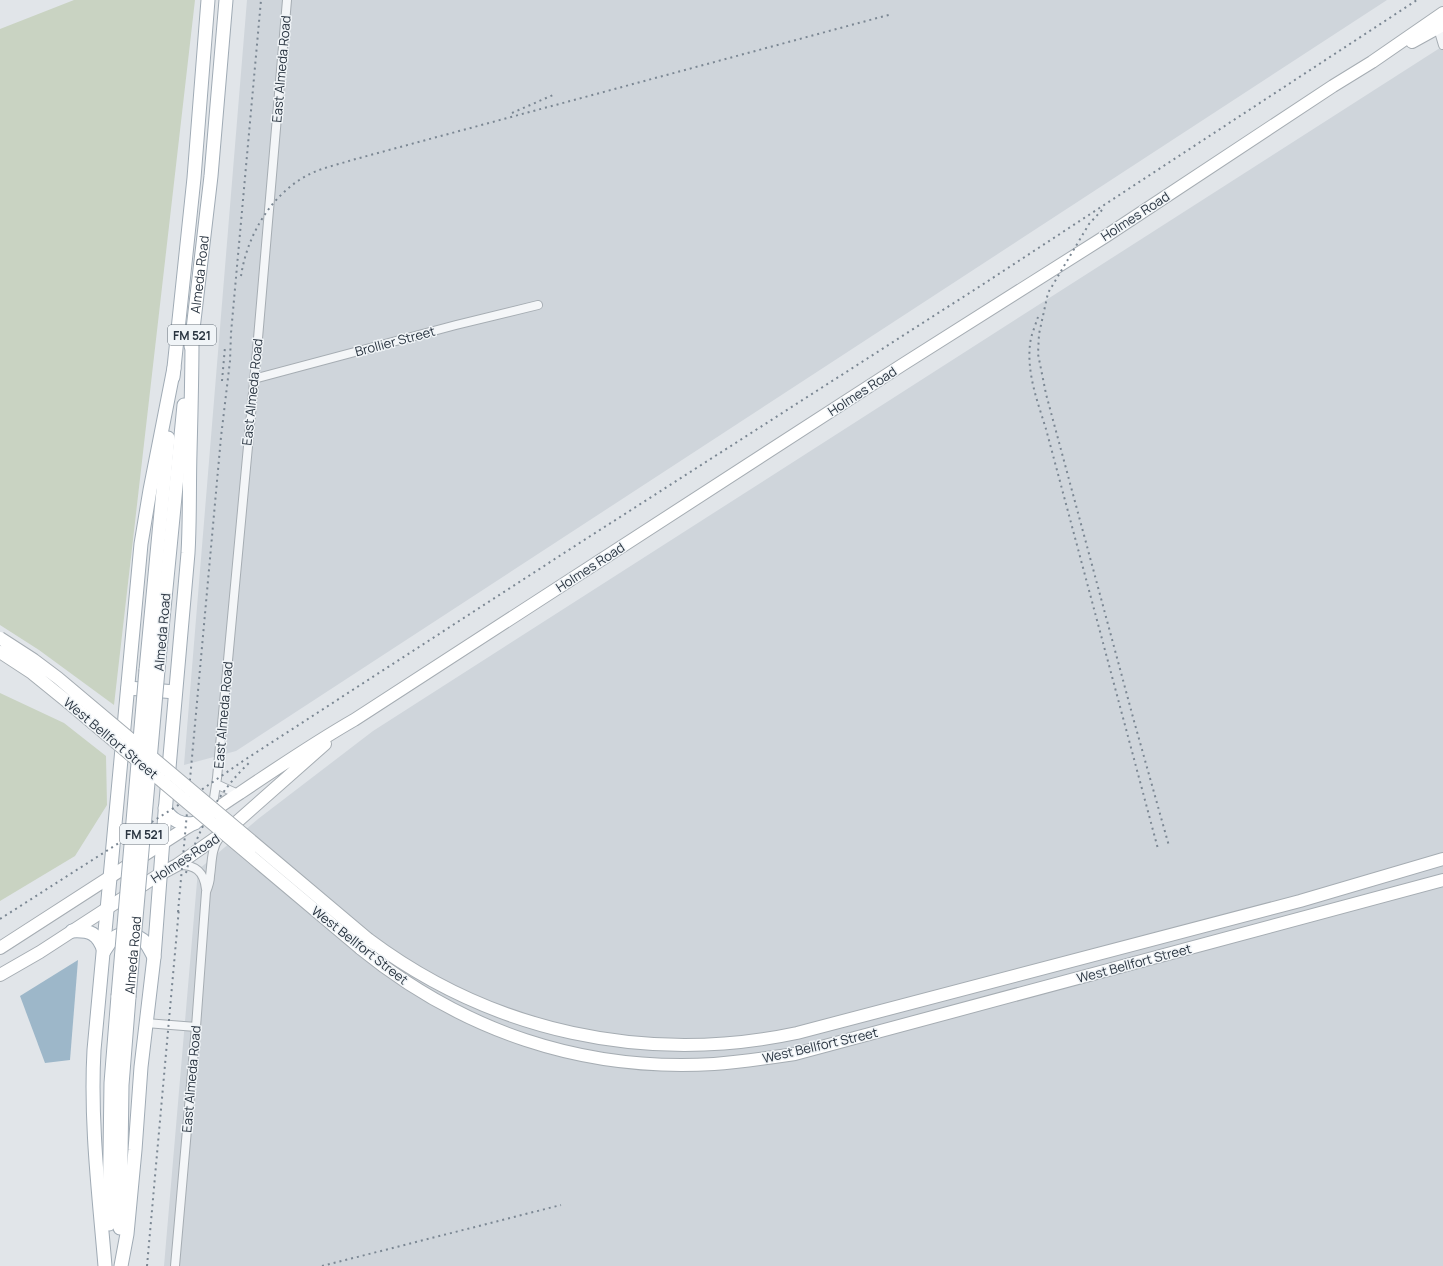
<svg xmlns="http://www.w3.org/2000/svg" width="1443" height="1266" font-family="Manrope,sans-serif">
  <rect width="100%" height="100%" fill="#e1e5e9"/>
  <path fill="#cfd5db" d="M247 0H1387L236 751 184 765Z
    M1443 46V1266H164L198 870 258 819 373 731Z"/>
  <path fill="#c9d3c2" d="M74 0H195L114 705 39 650 0 625V29Z
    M0 693 64 723 106 756 107 805 75 856 0 901Z"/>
  <path fill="#9db7c9" d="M78 960 70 1060 45 1063 20 996Z"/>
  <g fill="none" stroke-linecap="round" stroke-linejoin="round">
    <g stroke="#a6adb3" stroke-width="10">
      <path id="street" d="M1438 28 1443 45
        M254 379 456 325 538 305
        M216 784 238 794
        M212 811 217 778 257 350 287 0
        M177 865C195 864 204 871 206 889
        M146 1023 196 1027
        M175 1266 196 1027 206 892C208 887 210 881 210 876 212 863 211 849 219 838"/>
    </g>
    <g stroke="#a6adb3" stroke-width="14">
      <path id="secondary" d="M1412 42 1443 25
        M368 939C492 1032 646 1065 797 1033L1300 901 1443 859
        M0 948 186 828C206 817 221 805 240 793 277 768 314 743 354 720L902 365 1106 236 1333 86 1372 62 1443 13
        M360 948C462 1031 582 1072 714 1064 741 1062 768 1058 795 1054L1443 880
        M0 975 40 952 160 874 177 865 230 828 325 744"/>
    </g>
    <g stroke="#a0abb5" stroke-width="15">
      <g id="primary">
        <path id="s1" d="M191 346 211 176 226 0"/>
        <path d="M173 377 194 178 208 0"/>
        <path d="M146 670 168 438"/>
        <path d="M158 670 184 405"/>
        <path d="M128 688 175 692"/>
        <path d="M165 808C170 820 183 826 195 823"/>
        <path d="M72 931C90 930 98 933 104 951"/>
        <path d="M104 951C107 947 110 941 114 938 123 931 139 935 146 943 149 947 151 952 154 957"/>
        <path d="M109 1224 111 1083 118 996"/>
        <path d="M120 1228 122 1085 129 997"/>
        <path d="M105 1266C99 1194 90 1122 94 1050L141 544 150 490 174 368"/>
        <path d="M121 1266 127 1234 135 1150 141 1067 154 957 165 813 188 553C190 520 189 486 190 452 191 414 192 377 192 339"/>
      </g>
    </g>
    <use href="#street" stroke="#f4f6f8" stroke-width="8"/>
    <use href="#secondary" stroke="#fff" stroke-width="12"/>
    <use href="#primary" stroke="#fff" stroke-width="13"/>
    <path stroke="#7b8793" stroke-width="2" stroke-dasharray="2 4" stroke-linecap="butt" d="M512 113 553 95
      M1102 210 1089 224 1048 293 1039 334 1038 354 1046 394 1134 721 1169 846
      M241 276C247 236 270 196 306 176 320 168 337 165 352 160L892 14
      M1038 317C1036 323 1033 331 1031 338 1025 369 1037 400 1046 429L1158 849
      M222 381 225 347
      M186 873C196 831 219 791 250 762
      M178 912 221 437 230 361 231 333 261 0
      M0 919 194 795 243 761 578 544 985 283 1417 0
      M147 1266 179 908
      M322 1266 561 1205"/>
    <g stroke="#a6adb3" stroke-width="14" stroke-linecap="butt">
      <path id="secondary-bridge" d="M0 638 34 660 58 678 368 939
        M0 652 32 673 69 703 360 948"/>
    </g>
    <g stroke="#a0abb5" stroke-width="15" stroke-linecap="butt">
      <g id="primary-bridge">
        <path d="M118 996 146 670"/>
        <path id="s2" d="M129 997 158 670"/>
      </g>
    </g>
    <use href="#secondary-bridge" stroke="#fff" stroke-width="12"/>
    <use href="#primary-bridge" stroke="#fff" stroke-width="13"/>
  </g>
  <g text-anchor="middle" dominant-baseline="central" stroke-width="3" stroke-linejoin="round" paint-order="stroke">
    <g fill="#f0f4f7" stroke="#656e78" stroke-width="1">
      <rect x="168" y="325" width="48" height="20" rx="3"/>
      <rect x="120" y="824" width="48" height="20" rx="3"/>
    </g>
    <g font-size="12" font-weight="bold" fill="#2a3541">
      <text x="192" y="335">FM 521</text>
      <text x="144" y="834">FM 521</text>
    </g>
    <g font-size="13" fill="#2a3541" stroke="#f0f4f7">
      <text transform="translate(281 69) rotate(-85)">East Almeda Road</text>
      <text transform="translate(1135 216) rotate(-33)">Holmes Road</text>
      <text stroke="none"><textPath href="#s1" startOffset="72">Almeda Road</textPath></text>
      <text transform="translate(395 341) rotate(-15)">Brollier Street</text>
      <text transform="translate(862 391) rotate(-33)">Holmes Road</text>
      <text transform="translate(252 392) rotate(-84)">East Almeda Road</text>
      <text transform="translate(590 567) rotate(-33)">Holmes Road</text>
      <text transform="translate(162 632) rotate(-85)">Almeda Road</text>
      <text transform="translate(223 715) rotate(-85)">East Almeda Road</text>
      <text transform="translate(111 738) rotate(40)">West Bellfort Street</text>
      <text transform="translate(185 858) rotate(-33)">Holmes Road</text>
      <text transform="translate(360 945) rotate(38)">West Bellfort Street</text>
      <text stroke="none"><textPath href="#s2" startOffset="42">Almeda Road</textPath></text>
      <text transform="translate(1134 963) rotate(-15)">West Bellfort Street</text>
      <text transform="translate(820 1045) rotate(-13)">West Bellfort Street</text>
      <text transform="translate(191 1079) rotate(-85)">East Almeda Road</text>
    </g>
  </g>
</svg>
